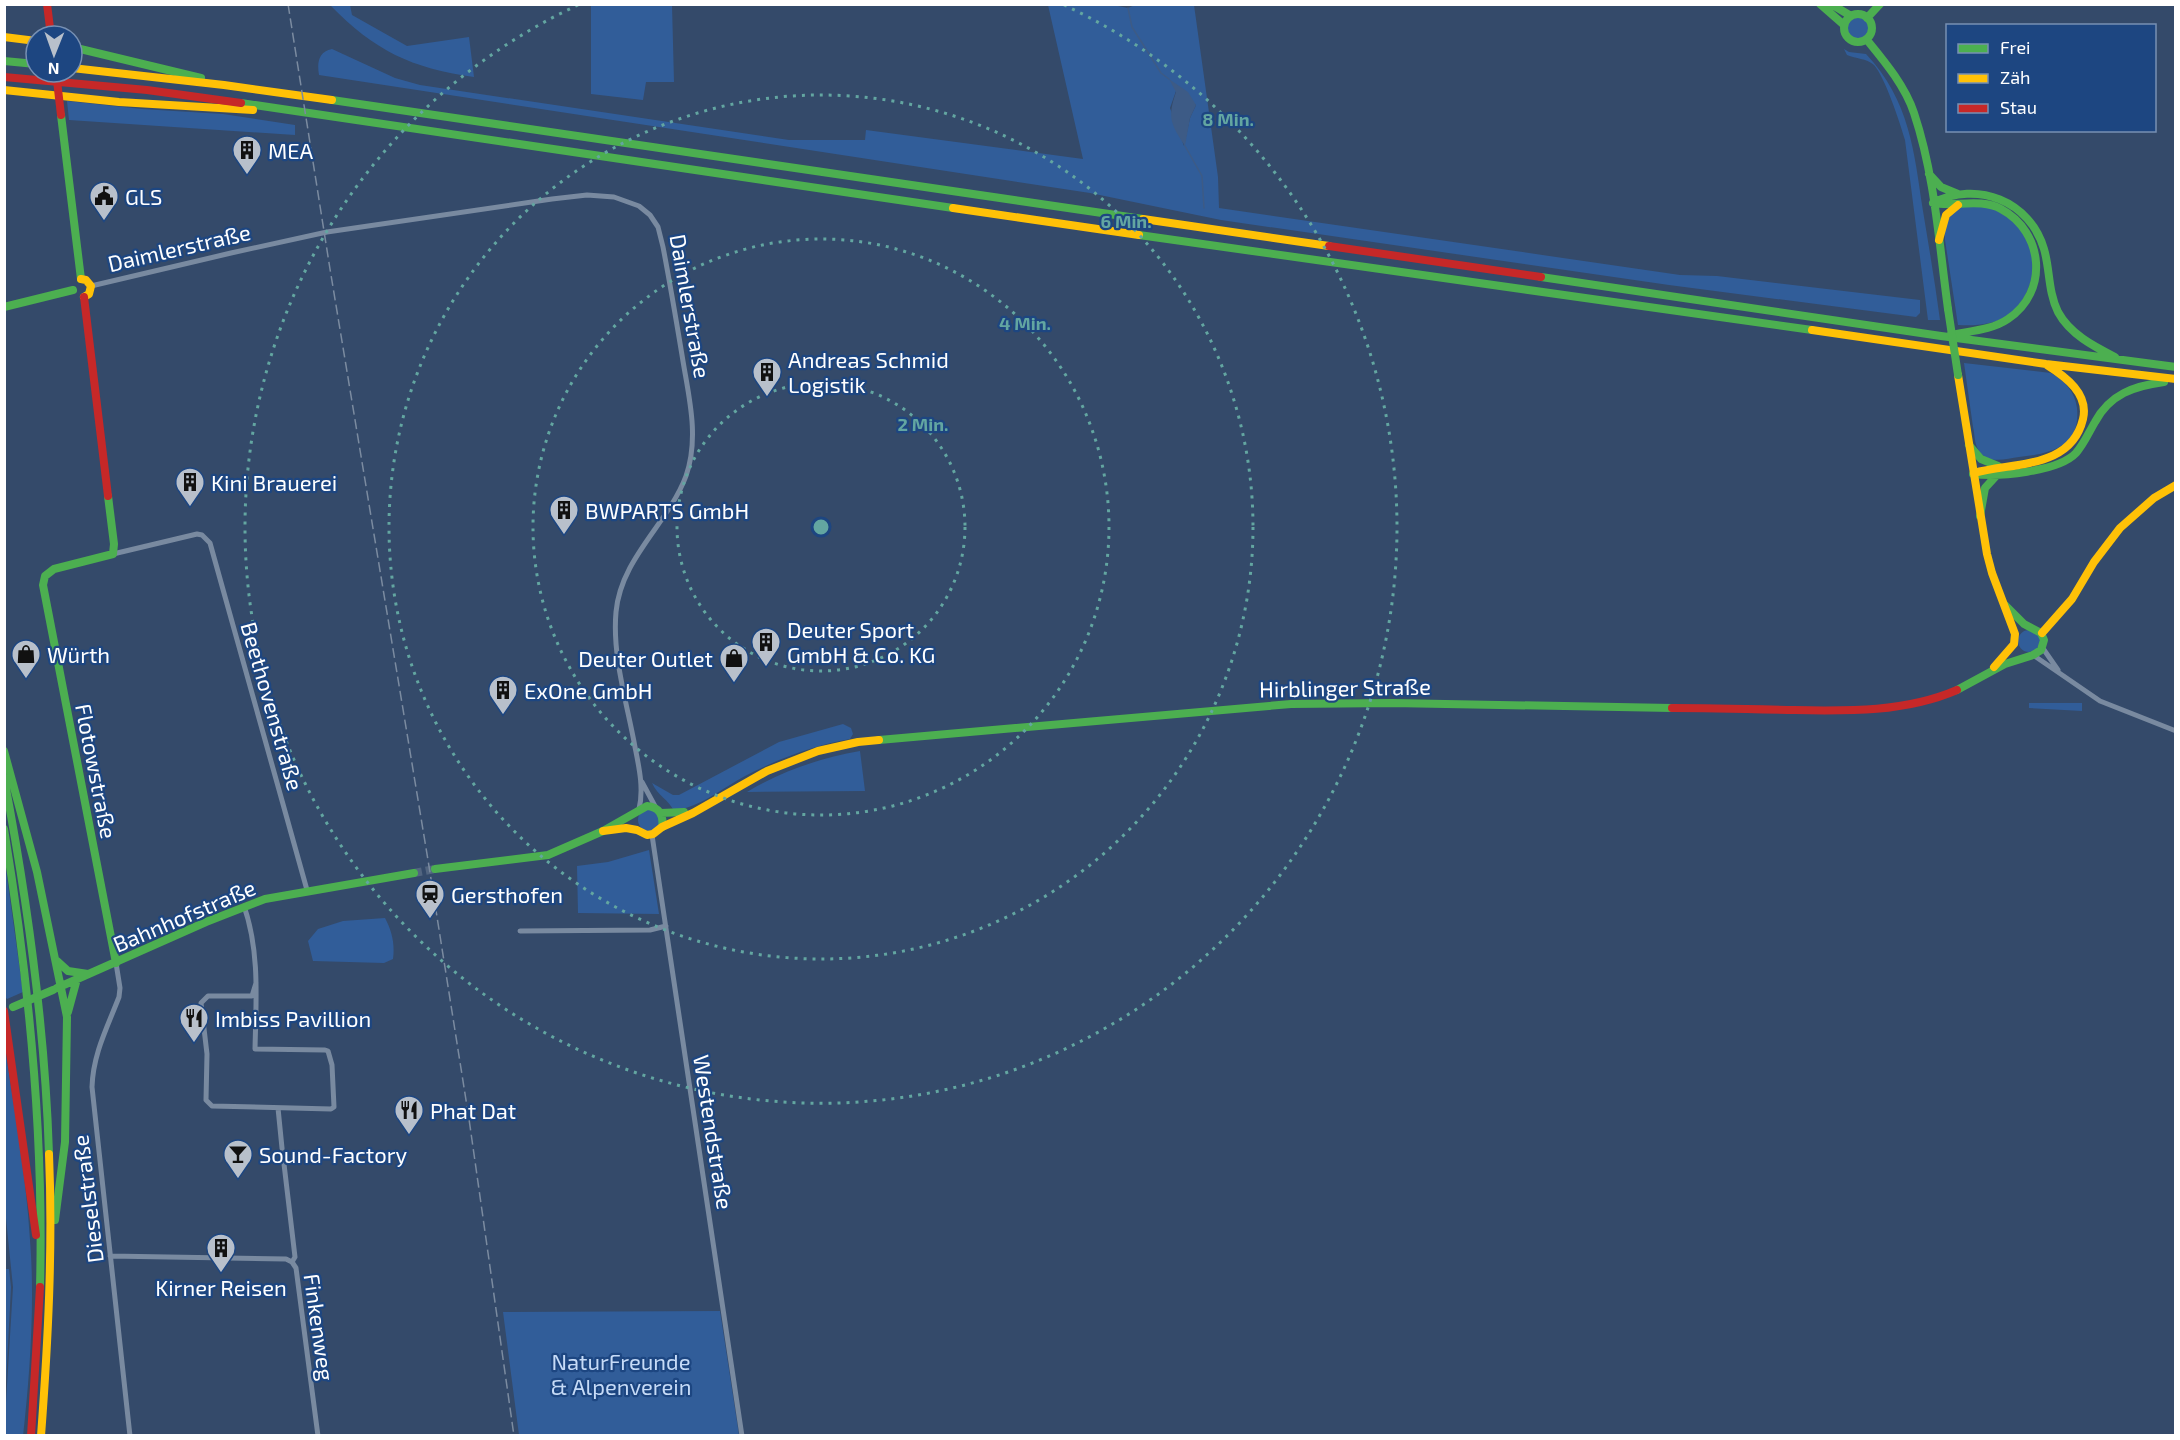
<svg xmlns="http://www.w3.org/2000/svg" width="2180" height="1440" font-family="'Exo 2',sans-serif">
  <rect width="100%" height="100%" fill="#344a6a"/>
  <path fill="#315d99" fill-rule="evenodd" d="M1108 4 1128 8 1135 5H1194L1218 177 1219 208 1680 275 1717 276 1920 300V313L1916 317 1669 285 1221 220 1090 193 319 75C317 63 318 52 332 49L395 78 420 85 789 140H865L866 130 1083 159 1048 5ZM1176 91 1196 105 1190 118 1184 146 1170 108Z
    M330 5H350L352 15 407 46 469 37 474 77C411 68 375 51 330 5Z
    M591 5H672L674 82H646L643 100 591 94Z
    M1847 28a11 11 0 1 1 22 0a11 11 0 1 1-22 0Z
    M1844 49 1849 52 1866 54C1910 101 1914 151 1923 211 1929 247 1935 283 1940 320H1928L1905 140C1900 123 1885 77 1874 65 1866 58 1856 59 1847 55Z
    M67 101 142 109 223 114 295 125V135L69 120Z
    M1962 206C1973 206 1990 205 1999 209 2005 213 2016 220 2021 226 2042 252 2035 297 2007 316 1993 325 1974 326 1958 325L1945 240V228L1952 211Z
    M1964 363 2051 373C2065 381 2075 392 2077 408 2081 447 2050 454 2019 457 2005 459 1986 465 1978 449 1974 443 1975 434 1973 427 1970 406 1967 384 1964 363Z
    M2018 641a11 11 0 1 1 22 0a11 11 0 1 1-22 0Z
    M2029 703H2082V711L2029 708Z
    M843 724 851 728 853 734 850 739C814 745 778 759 745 776 721 789 702 806 674 811 668 799 658 796 652 783L673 795H679L779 742Z
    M860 751 865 791 747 792C782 771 820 758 860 751Z
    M638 820a11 11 0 1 1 22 0a11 11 0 1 1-22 0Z
    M649 850 659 914 578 913 577 866 608 862Z
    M4 856 23 992 7 999 4 995Z
    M385 918C392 931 395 944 393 959L384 963 313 961 308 941 318 929 343 921Z
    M4 1041C14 1107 26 1173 30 1240 35 1301 30 1375 23 1436L4 1435 13 1287 4 1199Z
    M5 1269H9L11 1287 5 1403Z
    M720 1311 739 1435H519L503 1312Z"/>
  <path fill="#3d5b86" d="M1169 79 1188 92 1196 105 1190 118 1185 146C1171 124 1167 118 1176 92Z"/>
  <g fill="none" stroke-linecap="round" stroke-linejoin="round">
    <path stroke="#3d5b86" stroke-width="1.5" d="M1128 8 1132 27 1161 73 1169 79
      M1185 146 1202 176 1204 208"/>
    <path stroke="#526580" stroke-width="5" stroke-dasharray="5 2.5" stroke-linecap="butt" d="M282 1148 284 1164"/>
    <path stroke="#526580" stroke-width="8" stroke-dasharray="8 4" stroke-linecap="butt" d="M414 873 435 869"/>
    <path stroke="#798aa0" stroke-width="5" d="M91 286 231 253 327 232 552 199 587 195 614 197 639 206 650 215 658 227 663 247C670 283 676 319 682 355 688 394 700 436 686 476 668 524 621 558 616 612 612 656 627 703 635 747 639 767 644 789 639 809
      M113 554 197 534 202 535 210 543 307 890
      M2042 647 2058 670
      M2033 655 2100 701 2176 731
      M642 782 656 808
      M652 835 742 1436
      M244 906C260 952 256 1001 255 1049L325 1050 328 1051 332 1065 334 1107 331 1109 212 1106 206 1100 207 1054 201 1003 208 996H252L256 983
      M520 931 650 930 666 926
      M116 963 120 988 119 997C107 1028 93 1054 92 1087L130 1436
      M278 1108 282 1148
      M284 1164 295 1257 292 1262
      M110 1256 286 1259 292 1262 296 1268 318 1436"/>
    <path stroke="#4caf50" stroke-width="8" d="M1820 4 1844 25
      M1831 4 1851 16
      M1844 28a14 14 0 1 1 28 0a14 14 0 1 1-28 0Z
      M1867 18 1880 4
      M1867 40C1885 62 1905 86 1914 113 1935 176 1939 244 1948 309
      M72 47 201 78
      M4 61 36 64
      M332 100 1143 219
      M241 103C479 136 716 174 953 208
      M61 115 81 279
      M1929 174 1941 187 1958 194
      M1933 203C1977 180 2030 201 2044 249 2050 269 2048 292 2058 312 2070 334 2093 346 2115 357
      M1933 203C1955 207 1981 198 2001 209 2044 232 2049 292 2008 319 1992 330 1970 331 1951 335
      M1139 235 1812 330
      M1541 277 1941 336 2176 367
      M4 307 73 290
      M1969 445 1981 459 1998 466
      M1973 474C1998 477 2058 472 2076 453 2084 444 2089 432 2095 422 2110 394 2134 386 2164 382
      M108 496 114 544 113 554 54 569 45 576 43 585 116 963
      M1980 516 1985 488 1996 476
      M1957 690 2005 664 2033 655 2041 650 2044 640 2041 633 2024 624 2005 605
      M879 740 1291 704 1392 703 1672 708
      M4 751 37 872 67 1017 65 1142 55 1220
      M4 778C28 903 45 1027 49 1154
      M661 813 684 812
      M4 829C29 980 44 1133 40 1287
      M435 869 548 855 603 831 647 806C659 807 664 815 662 827
      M57 961 68 971 88 974
      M57 988 206 922 265 899 414 873
      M68 1012 77 979"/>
    <path stroke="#ffc107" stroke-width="8" d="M4 37 36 41
      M72 68 224 85 332 100
      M4 90 119 102 253 110
      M953 208 1139 235
      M1143 219 1329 246
      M1939 240 1946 215 1958 205
      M81 279 86 280 91 286 89 294 84 297
      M1812 330 2046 364 2176 379
      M1958 375 1987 554 1992 573 2015 634 2014 644 1994 667
      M1974 473C2014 462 2071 469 2083 419 2089 394 2066 377 2047 365
      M2042 633 2072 599 2094 562 2120 528 2154 498 2176 485
      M603 831 626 828 637 830 647 835 653 834 662 827 693 813 767 771 818 751 858 742 879 740
      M41 1436C48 1342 53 1248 49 1154"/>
    <path stroke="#c62828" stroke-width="8" d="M47 4 51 36
      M4 77 147 90 241 103
      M1329 246 1541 277
      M84 297 108 496
      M1672 708C1710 708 1749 709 1788 710 1844 711 1904 713 1957 690
      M4 1011 36 1235
      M31 1436 40 1287"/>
    <path stroke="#7b8ba0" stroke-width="1.5" stroke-dasharray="10 4.5" stroke-linecap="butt" d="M288 4 330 269 428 860 469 1119 514 1436"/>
    <path stroke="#4caf50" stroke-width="8" d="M1948 309 1958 375
      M13 1007 53 990"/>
    <path stroke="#c62828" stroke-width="8" d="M56 72 61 115"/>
  </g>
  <g fill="none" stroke="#63a6a1" stroke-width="3" stroke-dasharray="3 6">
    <circle cx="821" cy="527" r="144"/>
    <circle cx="821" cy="527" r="288"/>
    <circle cx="821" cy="527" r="432"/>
    <path d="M1064 5A576 576 0 1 1 578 5"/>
  </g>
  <defs>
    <g id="building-pin" transform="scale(1.5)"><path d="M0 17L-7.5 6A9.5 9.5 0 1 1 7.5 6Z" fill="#b8c0cb" stroke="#1d4681"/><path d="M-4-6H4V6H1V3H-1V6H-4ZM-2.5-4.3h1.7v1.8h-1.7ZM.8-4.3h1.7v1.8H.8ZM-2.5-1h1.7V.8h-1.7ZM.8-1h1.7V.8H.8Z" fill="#111"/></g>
    <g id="civic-pin" transform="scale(1.5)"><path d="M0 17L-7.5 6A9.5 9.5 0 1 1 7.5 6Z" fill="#b8c0cb" stroke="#1d4681"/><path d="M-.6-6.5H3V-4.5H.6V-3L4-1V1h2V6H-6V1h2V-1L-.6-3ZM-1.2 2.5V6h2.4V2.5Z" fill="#111"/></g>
    <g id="shop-pin" transform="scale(1.5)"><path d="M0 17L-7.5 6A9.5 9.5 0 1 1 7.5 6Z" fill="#b8c0cb" stroke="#1d4681"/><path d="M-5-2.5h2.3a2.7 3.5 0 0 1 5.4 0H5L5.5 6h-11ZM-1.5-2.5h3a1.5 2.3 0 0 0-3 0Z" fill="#111"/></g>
    <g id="station-pin" transform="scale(1.5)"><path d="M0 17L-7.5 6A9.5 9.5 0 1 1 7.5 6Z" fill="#b8c0cb" stroke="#1d4681"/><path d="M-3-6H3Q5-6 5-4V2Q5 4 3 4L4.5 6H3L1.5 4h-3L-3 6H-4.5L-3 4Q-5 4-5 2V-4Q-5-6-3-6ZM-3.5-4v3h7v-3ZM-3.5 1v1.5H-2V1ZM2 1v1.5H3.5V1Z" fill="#111"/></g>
    <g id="restaurant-pin" transform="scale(1.5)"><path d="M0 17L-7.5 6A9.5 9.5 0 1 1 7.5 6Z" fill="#b8c0cb" stroke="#1d4681"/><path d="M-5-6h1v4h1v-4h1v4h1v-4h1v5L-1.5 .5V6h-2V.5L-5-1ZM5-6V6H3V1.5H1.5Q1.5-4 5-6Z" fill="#111"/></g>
    <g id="bar-pin" transform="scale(1.5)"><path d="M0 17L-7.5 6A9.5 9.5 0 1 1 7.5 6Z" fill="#b8c0cb" stroke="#1d4681"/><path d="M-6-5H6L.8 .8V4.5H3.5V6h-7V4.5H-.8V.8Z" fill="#111"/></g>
  </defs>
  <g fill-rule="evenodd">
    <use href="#building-pin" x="247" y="150"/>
    <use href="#civic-pin" x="104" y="196"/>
    <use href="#building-pin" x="767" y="372"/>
    <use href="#building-pin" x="190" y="482"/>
    <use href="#building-pin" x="564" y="510"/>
    <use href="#building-pin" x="766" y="642"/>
    <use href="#shop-pin" x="26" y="654"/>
    <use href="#shop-pin" x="734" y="658"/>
    <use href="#building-pin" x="503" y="690"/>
    <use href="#station-pin" x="430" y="894"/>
    <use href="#restaurant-pin" x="194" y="1018"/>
    <use href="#restaurant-pin" x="409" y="1110"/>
    <use href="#bar-pin" x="238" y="1154"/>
    <use href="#building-pin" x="221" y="1248"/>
  </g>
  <g text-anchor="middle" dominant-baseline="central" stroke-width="4.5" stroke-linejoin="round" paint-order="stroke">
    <g font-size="22" fill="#fff" stroke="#1d4681" text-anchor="start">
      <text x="268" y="150">MEA</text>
      <text x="125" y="196">GLS</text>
      <text x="788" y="359">Andreas Schmid<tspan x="788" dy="25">Logistik</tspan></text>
      <text x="211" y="482">Kini Brauerei</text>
      <text x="585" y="510">BWPARTS GmbH</text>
      <text x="787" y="629">Deuter Sport<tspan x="787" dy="25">GmbH &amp; Co. KG</tspan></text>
      <text x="47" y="654">Würth</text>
      <text x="713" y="658" text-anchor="end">Deuter Outlet</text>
      <text x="524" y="690">ExOne GmbH</text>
      <text x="451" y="894">Gersthofen</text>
      <text x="215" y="1018">Imbiss Pavillion</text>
      <text x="430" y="1110">Phat Dat</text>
      <text x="259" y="1154">Sound-Factory</text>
      <text x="221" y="1287" text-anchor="middle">Kirner Reisen</text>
    </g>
    <g font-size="22" fill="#fff" stroke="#1d4681">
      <text transform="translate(179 247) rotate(-13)">Daimlerstraße</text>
      <text transform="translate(691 306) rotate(80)">Daimlerstraße</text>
      <text transform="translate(1345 687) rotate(-1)">Hirblinger Straße</text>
      <text transform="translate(273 706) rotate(74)">Beethovenstraße</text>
      <text transform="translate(97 771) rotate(79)">Flotowstraße</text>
      <text transform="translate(184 915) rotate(-23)">Bahnhofstraße</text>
      <text transform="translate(714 1132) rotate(81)">Westendstraße</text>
      <text transform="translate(87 1199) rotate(-97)">Dieselstraße</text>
      <text transform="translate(320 1327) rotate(82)">Finkenweg</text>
    </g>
    <g font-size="22" fill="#c6dbf7" stroke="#1d4681">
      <text x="621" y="1361">NaturFreunde<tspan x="621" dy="25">&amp; Alpenverein</tspan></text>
    </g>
  </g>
  <circle cx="821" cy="527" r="9" fill="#63a6a1" stroke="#1d4681" stroke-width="3"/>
  <g font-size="18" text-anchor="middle" font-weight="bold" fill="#63a6a1" stroke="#1d4681" stroke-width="4.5" stroke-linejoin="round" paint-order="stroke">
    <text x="1228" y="126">8 Min.</text>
    <text x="1126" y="228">6 Min.</text>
    <text x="1025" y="330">4 Min.</text>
    <text x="923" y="431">2 Min.</text>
  </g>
  <rect width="2180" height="1440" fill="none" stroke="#ffffff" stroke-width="12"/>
  <rect x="1946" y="24" width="210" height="108" fill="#1d4681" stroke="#7790b3" stroke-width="1.5"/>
  <rect x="1958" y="44" width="30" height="9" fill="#4caf50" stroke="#7790b3" stroke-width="1.5"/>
  <text x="2000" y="54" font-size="18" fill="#ffffff">Frei</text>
  <rect x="1958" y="74" width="30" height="9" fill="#ffc107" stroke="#7790b3" stroke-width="1.5"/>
  <text x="2000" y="84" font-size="18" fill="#ffffff">Zäh</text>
  <rect x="1958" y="104" width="30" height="9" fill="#c62828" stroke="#7790b3" stroke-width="1.5"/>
  <text x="2000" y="114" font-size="18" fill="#ffffff">Stau</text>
  <g transform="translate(54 54) rotate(181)"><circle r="28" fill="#1d4681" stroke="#7790b3" stroke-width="1.5"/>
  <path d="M0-4.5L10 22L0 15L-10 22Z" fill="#b8c0cb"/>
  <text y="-9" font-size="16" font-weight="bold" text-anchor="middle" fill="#ffffff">N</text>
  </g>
</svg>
